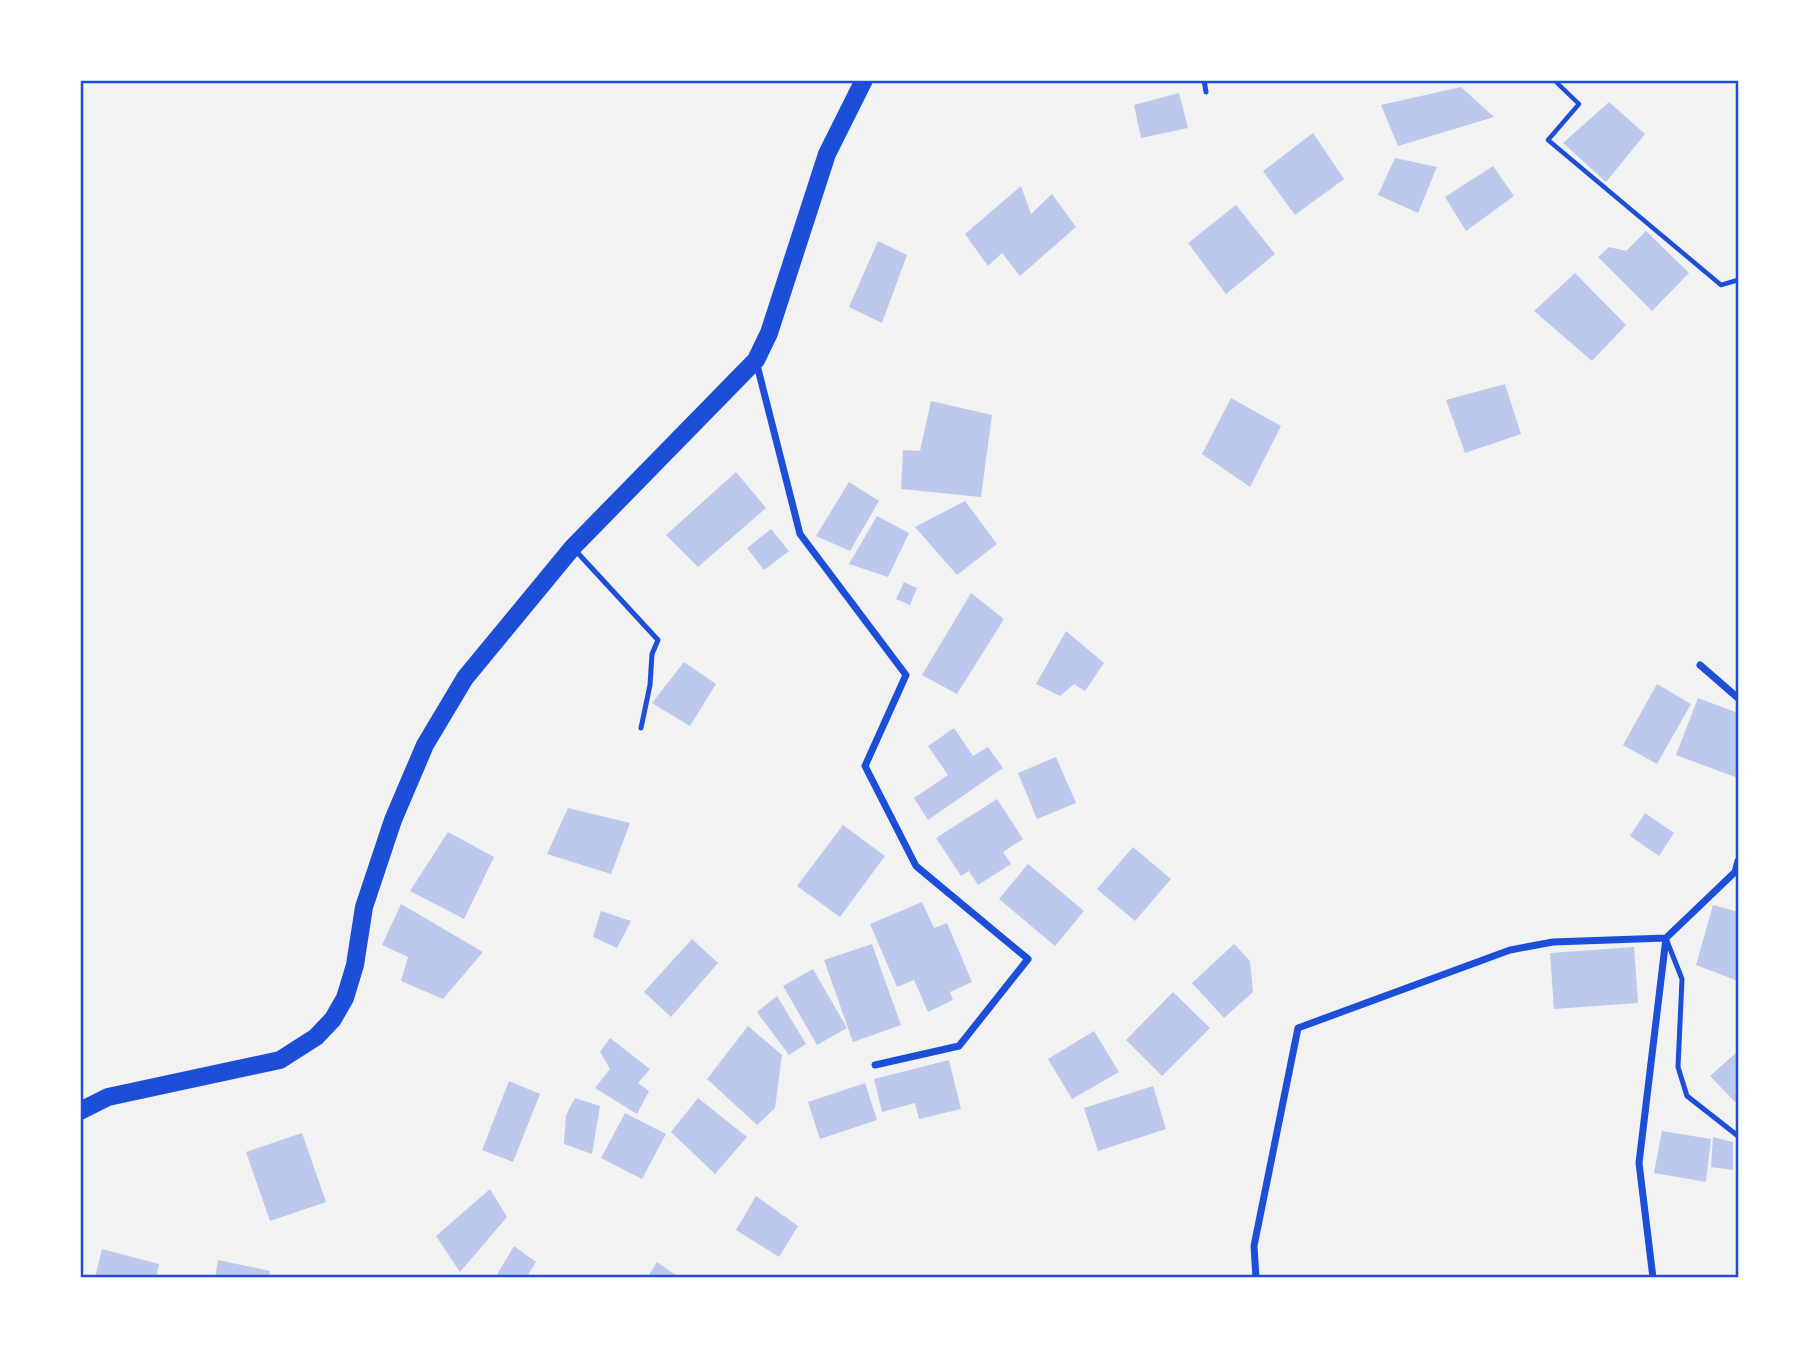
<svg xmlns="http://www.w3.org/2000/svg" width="1819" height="1358" font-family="Arial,sans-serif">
  <rect width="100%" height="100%" fill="#f2f2f2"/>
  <path fill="#bdc9ec" d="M1461 87 1494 117 1398 146 1381 105Z
    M1179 93 1188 128 1141 138 1134 105Z
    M1609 102 1645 134 1606 182 1563 143Z
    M1313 133 1344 179 1295 215 1263 171Z
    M1395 158 1437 167 1418 213 1378 195Z
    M1493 166 1514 196 1466 231 1445 197Z
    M1021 186 1031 214 1052 194 1076 227 1020 276 1002 253 988 266 965 234Z
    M1236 205 1275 254 1226 294 1188 243Z
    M1646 231 1689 273 1652 311 1598 257 1609 247 1626 251Z
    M878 241 907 255 882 323 849 307Z
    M1575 273 1626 325 1592 361 1534 311Z
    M1505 384 1521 434 1465 453 1446 400Z
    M1231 398 1281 426 1250 487 1202 454Z
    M931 401 992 415 981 497 901 489 903 450 920 451Z
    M736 472 766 508 698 567 666 535Z
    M849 482 879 501 850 551 816 536Z
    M965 501 997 544 957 575 915 527Z
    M877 516 909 533 888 577 849 564Z
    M771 529 789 551 764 570 747 548Z
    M904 582 917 588 910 605 896 599Z
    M971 593 1004 619 957 694 922 675Z
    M1066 631 1104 663 1085 691 1074 684 1060 696 1036 684Z
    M684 662 716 684 690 726 652 703Z
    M1657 684 1691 704 1657 764 1623 745Z
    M1698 698 1738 713V778L1676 755Z
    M954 728 973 756 988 747 1003 768 928 820 914 798 948 775 928 746Z
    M1056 757 1076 803 1037 819 1018 773Z
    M997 799 1023 839 1003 852 1011 864 978 885 969 871 961 876 936 838Z
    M568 808 630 823 611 874 547 854Z
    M1645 813 1674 833 1659 856 1630 836Z
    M843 825 885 856 840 917 797 886Z
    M448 832 494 857 464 919 410 891Z
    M1133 847 1171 879 1135 921 1097 889Z
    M1028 864 1084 911 1055 946 999 899Z
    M922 902 934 928 947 923 972 982 950 992 953 1000 928 1012 914 980 897 987 870 924Z
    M401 904 483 952 443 999 401 981 408 957 382 945Z
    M1713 905 1738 912V981L1696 965Z
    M601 911 631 921 617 948 593 937Z
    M692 939 718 963 671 1017 644 992Z
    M872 944 901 1025 853 1042 824 960Z
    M1234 944 1250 961 1253 992 1224 1018 1192 983Z
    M1634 947 1638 1003 1554 1009 1550 953Z
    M813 969 847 1028 817 1045 783 986Z
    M1173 992 1210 1028 1162 1076 1126 1040Z
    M777 996 806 1044 789 1055 757 1012Z
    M748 1026 782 1055 775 1108 757 1125 707 1079Z
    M1094 1031 1119 1072 1072 1099 1048 1059Z
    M610 1038 650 1069 638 1083 649 1091 637 1114 595 1088 610 1069 600 1052Z
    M1738 1051V1100L1735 1102 1710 1076Z
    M949 1060 961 1109 919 1119 915 1103 882 1112 874 1079Z
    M509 1081 540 1094 513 1162 482 1150Z
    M865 1083 877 1120 820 1139 808 1102Z
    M1153 1086 1166 1129 1098 1151 1084 1108Z
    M575 1098 600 1106 592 1154 564 1144 566 1115Z
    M698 1098 747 1137 715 1174 671 1132Z
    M625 1113 666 1134 642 1179 601 1158Z
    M1662 1131 1711 1139 1706 1182 1654 1173Z
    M302 1133 326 1202 270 1221 246 1152Z
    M1713 1137 1733 1142V1170L1711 1167Z
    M490 1189 507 1217 460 1272 436 1236Z
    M756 1196 798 1226 779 1257 736 1230Z
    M514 1246 536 1262 526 1278H495Z
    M102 1249 159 1264 156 1278H95Z
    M218 1260 270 1271 269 1278H215Z
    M657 1262 680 1278H647Z"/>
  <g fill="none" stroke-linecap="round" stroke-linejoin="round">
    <path stroke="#1d4ed8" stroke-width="4.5" d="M1554 80 1579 104 1548 140 1721 285 1738 280"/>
    <path stroke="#1d4ed8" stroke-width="5" d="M1204 80 1206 92
      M575 550 658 640 652 654 650 685 641 728
      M1667 941 1682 979 1678 1067 1687 1096 1738 1136"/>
    <path stroke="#1d4ed8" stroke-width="7" d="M756 361 800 534 906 675 865 766 916 866 1028 959 959 1046 875 1065
      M1700 665 1738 698
      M1256 1278 1254 1246 1298 1028 1510 950 1553 942 1666 938
      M1653 1278 1639 1163 1666 938 1735 872 1738 861"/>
    <path stroke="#1d4ed8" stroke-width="18" d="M80 1111 108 1097 280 1060 316 1037 333 1019 345 998 355 965 364 907 393 820 425 745 465 678 573 547 756 360 769 333 827 154 864 80"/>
  </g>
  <rect width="1819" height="1358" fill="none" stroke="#ffffff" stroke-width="164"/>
  <rect x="82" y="82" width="1655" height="1194" fill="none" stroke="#1d4ed8" stroke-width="2.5"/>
</svg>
